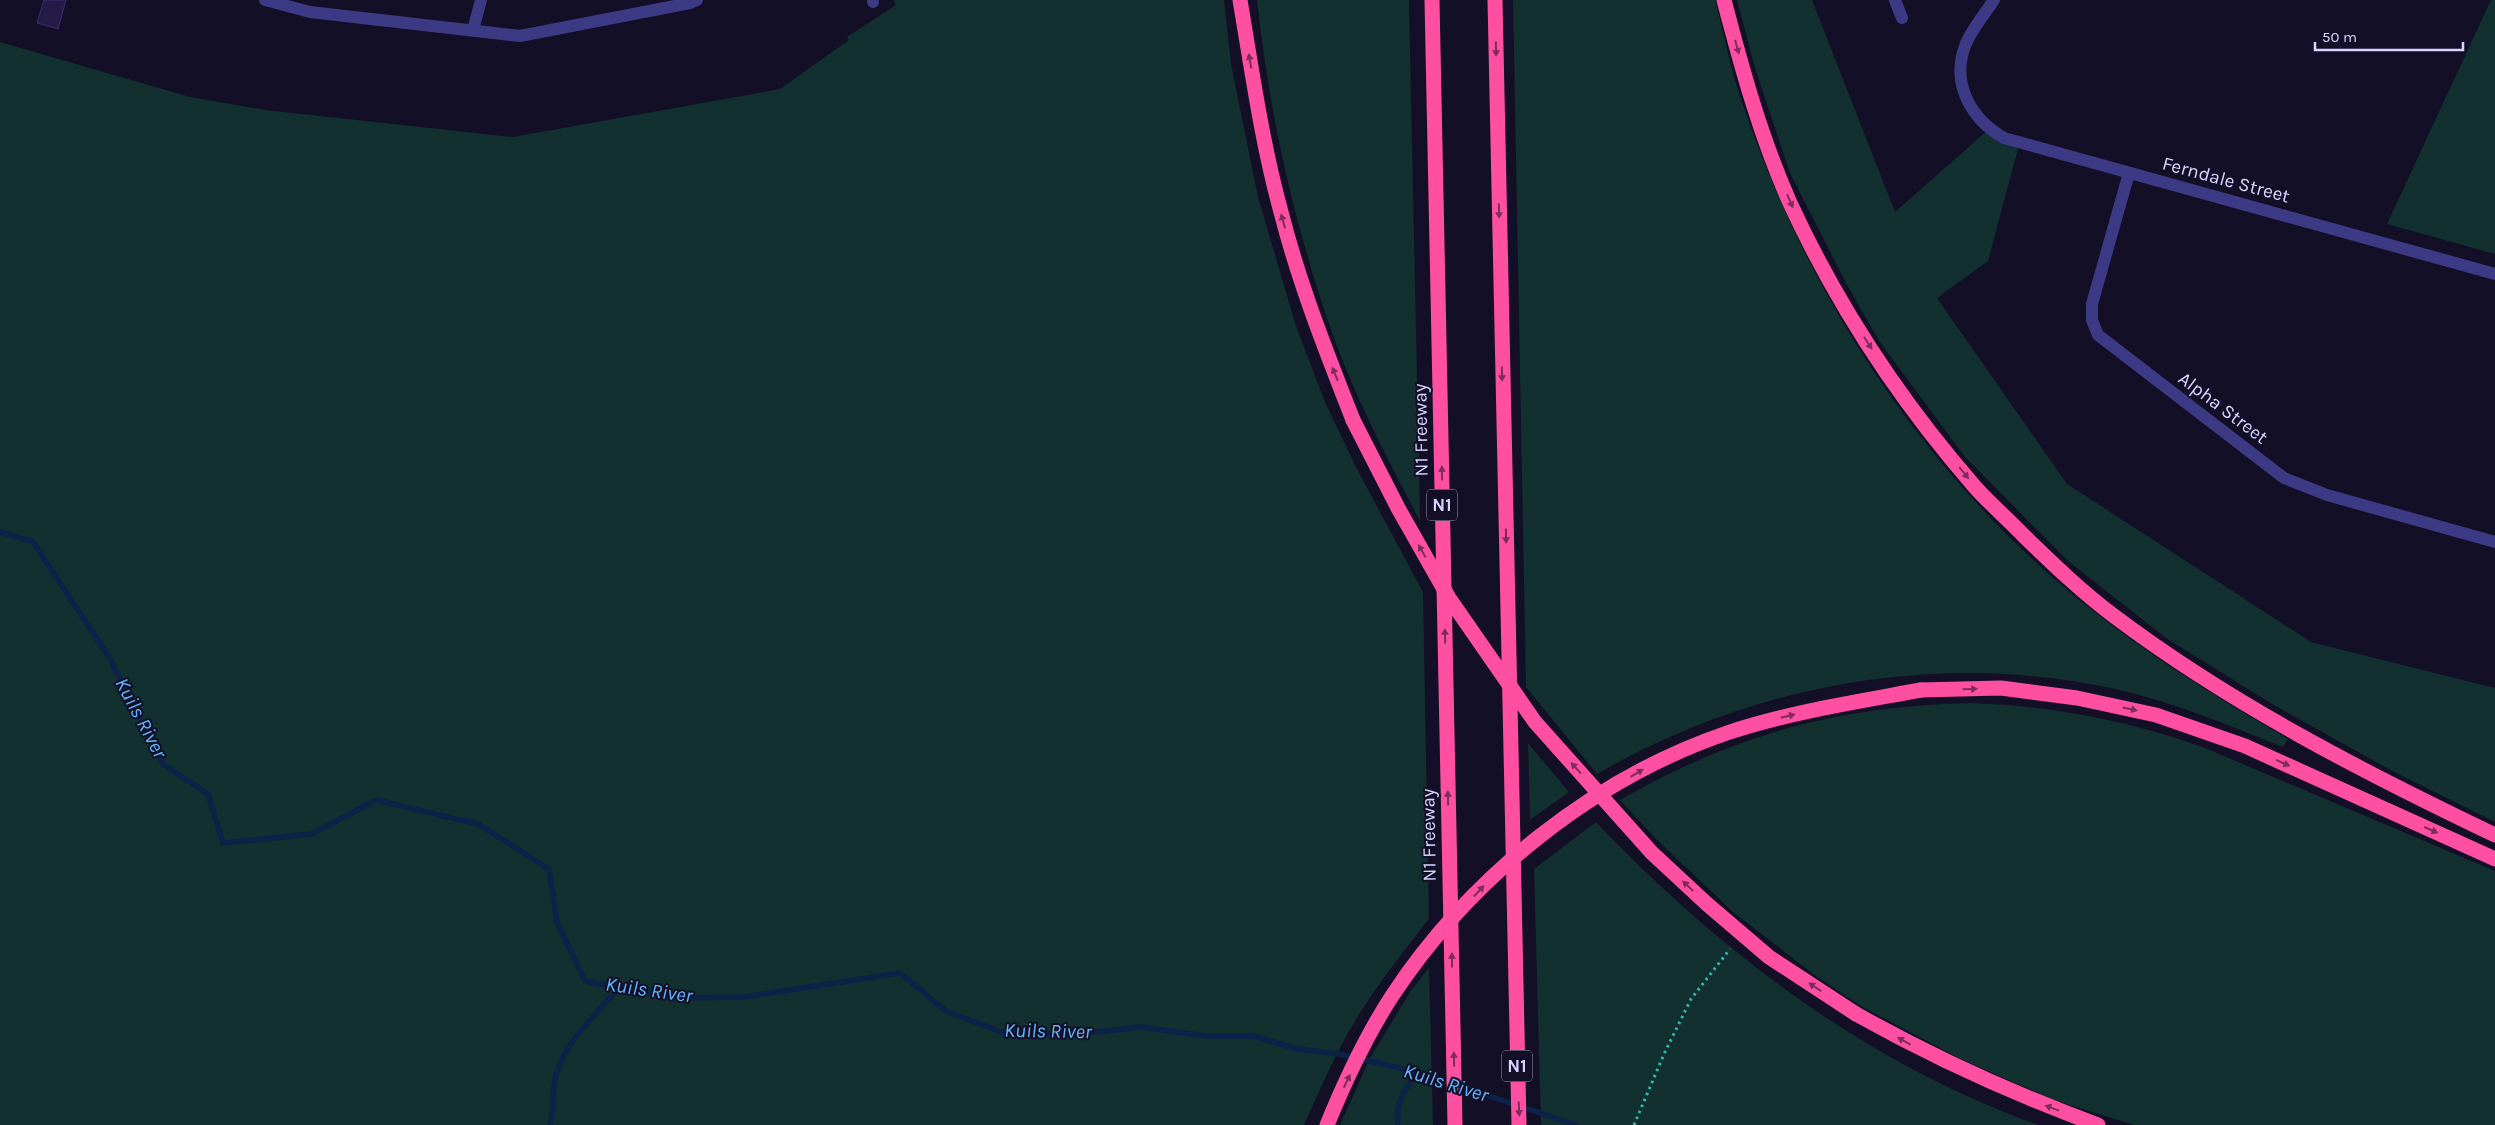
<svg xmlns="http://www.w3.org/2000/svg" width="2495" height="1125" font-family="Karla,sans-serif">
  <rect width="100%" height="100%" fill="#130f26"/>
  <path fill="#12302f" d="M893 0H1224L1231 64 1258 197 1296 326 1325 402 1357 469 1423 592 1429 919C1403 952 1377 985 1355 1021 1335 1054 1320 1090 1304 1125H0V42L190 97 265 110 513 137 780 89 849 40 847 37 896 5Z
    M1257 0H1409L1420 521C1386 456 1351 390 1328 321 1292 215 1269 111 1257 0Z
    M1513 0H1715C1724 33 1730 67 1741 99 1805 291 1923 474 2082 602 2146 654 2216 697 2288 739L2283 747C2228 725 2174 702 2115 689 1939 650 1753 684 1597 774L1526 687Z
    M1737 0H1812L1895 212 1988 130 2019 145 1988 261 1937 298 2067 484 2311 642 2495 688V822L2392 771 2272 704 2166 638 2068 561 1965 457 1879 341 1846 283 1790 173 1755 68Z
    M2491 0H2495V254L2387 224Z
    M1971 703C2052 706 2128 720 2205 748L2495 871V1125H2134L2054 1100 1957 1057 1861 1006 1817 977 1733 912 1656 839 1620 800C1735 734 1839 706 1971 703Z
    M1528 743 1569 792 1530 820Z
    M1596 822C1721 953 1866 1063 2038 1125H1541L1534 869Z
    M1429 968 1433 1125H1340L1370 1058 1412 989Z"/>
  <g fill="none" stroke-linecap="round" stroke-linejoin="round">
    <path stroke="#0c2248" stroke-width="5.5" d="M0 532 33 542 109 657 163 764 208 794 223 843 312 834 376 800 478 824 549 869 557 922 585 981 675 998 743 997 900 973 946 1011 1001 1032 1070 1035 1140 1027 1206 1036H1254L1297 1049 1339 1054 1417 1072 1576 1125
      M550 1125C555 1107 551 1090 556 1075 565 1042 597 1013 619 988
      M1398 1125C1395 1101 1404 1092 1417 1072"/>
  </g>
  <path fill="#241b47" stroke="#3b2d73" d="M44 0H66L58 29 37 23Z"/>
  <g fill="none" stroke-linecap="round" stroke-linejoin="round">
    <path stroke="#2fb8b0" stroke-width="3" stroke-dasharray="2.5 4" stroke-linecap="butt" d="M1634 1125 1664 1054 1691 999 1730 949"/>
    <path stroke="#3d3a85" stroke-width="12" d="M265 0 310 12 520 36 690 3 697 0
      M873 0V2
      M1895 0 1902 18
      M1994 0C1984 15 1971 30 1965 46 1951 84 1971 119 2004 138L2495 274
      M473 30 481 0
      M2129 173 2092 304V320L2098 335 2284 478 2327 495 2495 542"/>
    <path stroke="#ff4fa3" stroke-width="15" d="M1240 0C1252 71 1262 143 1281 212 1299 283 1326 351 1353 420
      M1432 0 1455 1125
      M1495 0 1519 1125
      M1724 0C1742 69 1761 138 1790 203 1837 305 1901 402 1975 487 1990 504 2009 520 2025 537 2054 565 2082 592 2114 616 2231 704 2363 772 2495 835
      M1921 690 2001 688 2077 698 2156 715 2245 746 2495 859
      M1856 1014C1936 1059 2011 1093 2098 1125"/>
    <path stroke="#ff4fa3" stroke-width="15" d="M1353 420 1398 508 1449 598 1535 722 1652 853 1707 904 1769 957 1856 1014
      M1327 1125C1345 1081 1366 1036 1392 996 1470 878 1592 779 1727 733 1790 712 1856 702 1921 690"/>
  </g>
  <defs><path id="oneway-solid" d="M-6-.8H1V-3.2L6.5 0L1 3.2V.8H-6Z" transform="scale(1.25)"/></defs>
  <g fill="#7d2c5e">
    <use href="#oneway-solid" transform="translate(1737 47) rotate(75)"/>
    <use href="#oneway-solid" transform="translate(1496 49) rotate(89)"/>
    <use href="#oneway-solid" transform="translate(1250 61) rotate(-100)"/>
    <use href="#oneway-solid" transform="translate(1790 201) rotate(66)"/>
    <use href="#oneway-solid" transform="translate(1499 211) rotate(89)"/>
    <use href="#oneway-solid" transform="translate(1283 221) rotate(-106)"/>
    <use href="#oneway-solid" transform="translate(1868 343) rotate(57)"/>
    <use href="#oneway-solid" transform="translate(1335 374) rotate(-112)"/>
    <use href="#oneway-solid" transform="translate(1502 374) rotate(89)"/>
    <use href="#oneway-solid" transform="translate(1442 473) rotate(-91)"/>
    <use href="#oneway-solid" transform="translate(1964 473) rotate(51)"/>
    <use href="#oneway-solid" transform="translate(1506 536) rotate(89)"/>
    <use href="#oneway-solid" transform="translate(1422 551) rotate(-120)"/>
    <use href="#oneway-solid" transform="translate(1445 636) rotate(-91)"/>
    <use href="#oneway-solid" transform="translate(1970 689) rotate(-1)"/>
    <use href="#oneway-solid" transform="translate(2130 709) rotate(12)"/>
    <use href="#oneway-solid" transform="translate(1788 716) rotate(-13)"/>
    <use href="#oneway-solid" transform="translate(2283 763) rotate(24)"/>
    <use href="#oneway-solid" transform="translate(1576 768) rotate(-132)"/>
    <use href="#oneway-solid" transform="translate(1637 773) rotate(-31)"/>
    <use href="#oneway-solid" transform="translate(1448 798) rotate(-91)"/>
    <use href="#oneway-solid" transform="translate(2431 830) rotate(24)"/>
    <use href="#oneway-solid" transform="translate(1688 886) rotate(-137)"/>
    <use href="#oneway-solid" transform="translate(1479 891) rotate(-47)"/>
    <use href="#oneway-solid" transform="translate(1452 960) rotate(-91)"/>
    <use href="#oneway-solid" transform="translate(1815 987) rotate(-147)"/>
    <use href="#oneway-solid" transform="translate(1904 1041) rotate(-151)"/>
    <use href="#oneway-solid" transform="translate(1454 1059) rotate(-91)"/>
    <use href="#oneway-solid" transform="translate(1347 1081) rotate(-64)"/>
    <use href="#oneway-solid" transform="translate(2052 1108) rotate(-160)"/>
    <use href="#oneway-solid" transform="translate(1519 1109) rotate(88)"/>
  </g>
  <g text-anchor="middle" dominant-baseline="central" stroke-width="4" stroke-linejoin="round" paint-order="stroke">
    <g fill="#130f26" stroke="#9e99be" stroke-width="1">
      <rect x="1427" y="489.5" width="30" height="31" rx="4"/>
      <rect x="1502" y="1050.5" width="30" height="31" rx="4"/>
    </g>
    <g font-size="18" font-weight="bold" fill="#d9d4ff">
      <text x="1442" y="505">N1</text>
      <text x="1517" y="1066">N1</text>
    </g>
    <g font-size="19" fill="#d9d4ff" stroke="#130f26">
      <text transform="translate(2226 180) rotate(15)">Ferndale Street</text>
      <text transform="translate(2223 408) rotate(37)">Alpha Street</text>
      <text transform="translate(1421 430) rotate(-91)">N1 Freeway</text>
      <text transform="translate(1429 835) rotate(-91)">N1 Freeway</text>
    </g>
    <g font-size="20" font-style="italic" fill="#62b6ff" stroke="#130f26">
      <text transform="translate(141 718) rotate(62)">Kuils River</text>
      <text transform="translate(649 990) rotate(8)">Kuils River</text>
      <text transform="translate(1048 1031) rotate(1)">Kuils River</text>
      <text transform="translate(1446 1083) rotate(17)">Kuils River</text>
    </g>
  </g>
  <path d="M2315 42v8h148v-8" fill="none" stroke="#d9d4ff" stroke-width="2.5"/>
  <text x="2322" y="42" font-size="15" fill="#d9d4ff" stroke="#130f26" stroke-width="4" paint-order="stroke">50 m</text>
</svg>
